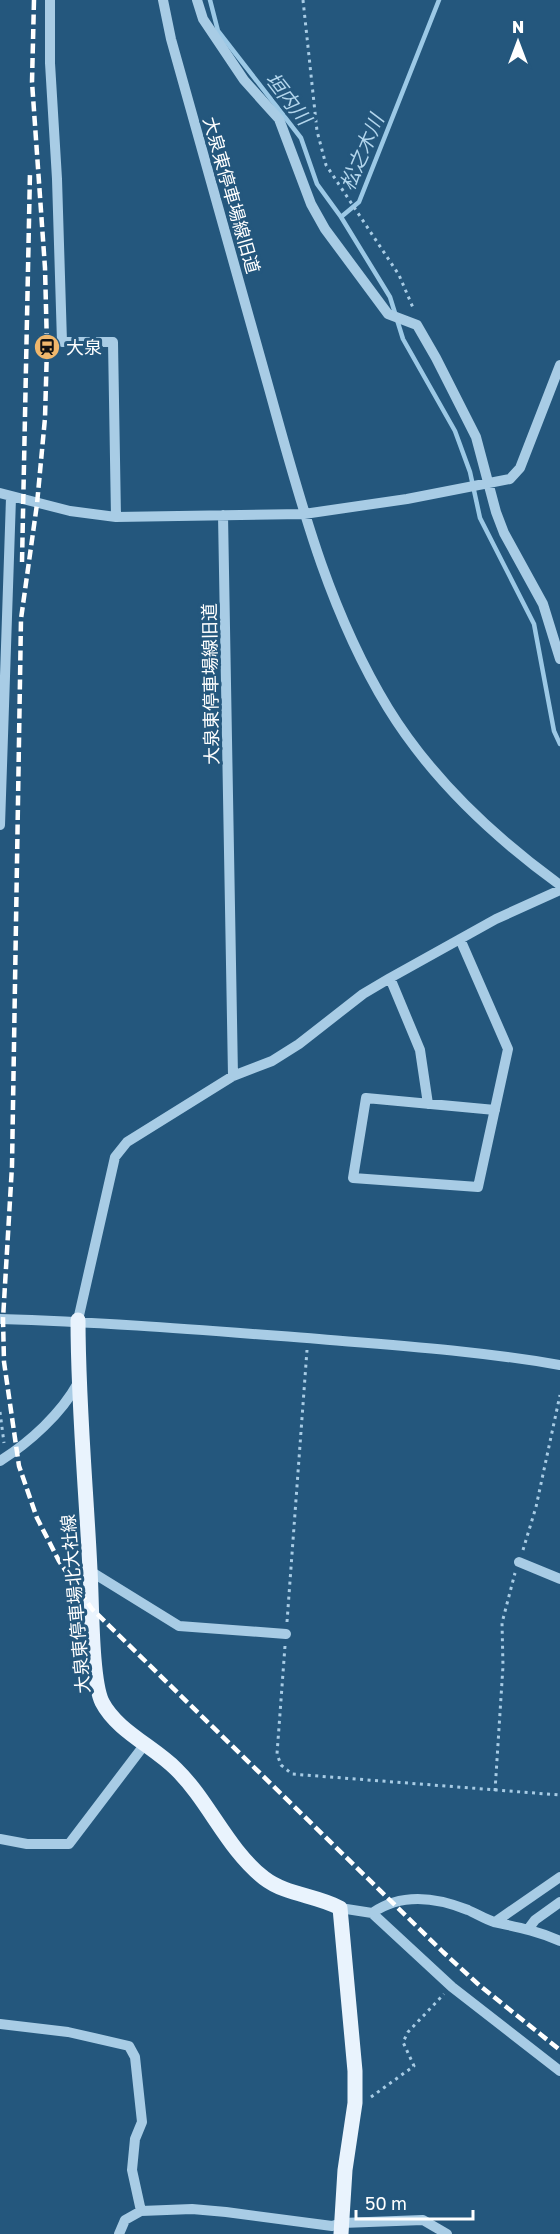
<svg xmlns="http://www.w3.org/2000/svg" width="560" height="2234" font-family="'Golos Text','Noto Sans JP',sans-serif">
  <rect width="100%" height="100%" fill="#24577d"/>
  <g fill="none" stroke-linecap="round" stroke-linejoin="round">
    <path stroke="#9cc9e6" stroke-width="4.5" d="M210 0 218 31 301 138 317 184 341 217 390 297 403 339 455 431 470 472 480 518 534 624 554 731 560 744
      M341 217 359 202 439 0"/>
    <path stroke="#a8cce5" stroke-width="3" stroke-dasharray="3 4.5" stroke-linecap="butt" d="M303 0 317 131 326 165 399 275 414 310
      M0 1412 4 1443
      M523 1550 536 1507 560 1395
      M287 1622 307 1350
      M285 1646 277 1754 281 1765 292 1774 560 1795
      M495 1791 503 1666 502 1623 515 1573
      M371 2097 414 2066 403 2042 408 2032 444 1994"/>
    <path stroke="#a8cce5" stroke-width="10" d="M50 0V63L57 179 62 342H113L116 517
      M163 0 171 39C203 155 236 270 268 385 299 496 327 608 388 708 431 778 494 837 560 885
      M197 0 203 19 244 80 279 119 311 204 325 229 388 314 417 325 436 358 476 437 496 512 504 533 543 604 560 659
      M0 493 70 511 116 517 304 514 407 499 510 479 520 468 560 365
      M223 515 233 1076
      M0 825 11 498
      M460 939 508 1049 478 1187 353 1178 366 1098 495 1110
      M390 978 420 1050 428 1104
      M0 1319C107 1322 213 1331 319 1339 400 1346 480 1351 560 1365
      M78 1320 115 1157 127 1142 233 1076 272 1061 299 1044 363 994 390 978 496 919 560 890
      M0 1461C30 1442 61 1414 78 1383
      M519 1562 560 1579
      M90 1571 179 1626 286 1634
      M0 1839 27 1844H69L145 1744
      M340 1908 372 1913 452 1987 560 2071
      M372 1913C402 1892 436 1897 468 1910 477 1914 485 1919 494 1922 517 1927 538 1931 560 1941
      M495 1922 560 1877
      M529 1928 535 1920 560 1902
      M0 2024 68 2032 129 2046 135 2057 142 2122 135 2139 132 2170 141 2211
      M119 2234 125 2220 141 2211 192 2209 226 2212 332 2226 342 2223 423 2220 447 2234"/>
    <path stroke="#e9f3fd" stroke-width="15" d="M78 1320C78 1404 86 1487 90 1570 92 1599 91 1679 102 1702 117 1731 153 1746 176 1769 209 1801 227 1849 264 1878 286 1895 316 1895 340 1908L355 2071V2103L345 2170 341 2234"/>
    <path stroke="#fff" stroke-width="4.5" stroke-dasharray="10 4.5" stroke-linecap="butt" d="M34 0 32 82 45 268 47 347 45 418 37 504 21 619 12 1166 3 1319 4 1362 19 1466 37 1518 59 1561 92 1609 443 1952 479 1985 560 2050
      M22 562 30 172"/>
  </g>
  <defs>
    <g id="station-disc" transform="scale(1.35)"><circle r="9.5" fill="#f0b76c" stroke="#24577d"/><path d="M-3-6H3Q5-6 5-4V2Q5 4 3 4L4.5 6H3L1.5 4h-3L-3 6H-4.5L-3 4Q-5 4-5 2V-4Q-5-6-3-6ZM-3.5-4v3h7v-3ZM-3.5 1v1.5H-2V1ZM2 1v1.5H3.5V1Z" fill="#111"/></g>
  </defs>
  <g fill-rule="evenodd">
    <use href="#station-disc" x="47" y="347"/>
  </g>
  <g text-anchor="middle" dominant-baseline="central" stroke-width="6" stroke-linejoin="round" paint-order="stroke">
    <g font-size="18" fill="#fff" stroke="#24577d">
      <text transform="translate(232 195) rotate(74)">大泉東停車場線旧道</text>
      <text transform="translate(210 684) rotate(-91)">大泉東停車場線旧道</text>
      <text transform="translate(75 1604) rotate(-95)">大泉東停車場北大社線</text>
    </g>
    <g font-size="18" fill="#fff" stroke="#24577d" text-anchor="start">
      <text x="66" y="347">大泉</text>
    </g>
    <g font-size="20" font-style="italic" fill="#b3d6ed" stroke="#24577d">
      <text transform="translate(289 98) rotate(52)">垣内川</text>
      <text transform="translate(361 152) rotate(-67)">松之木川</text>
    </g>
  </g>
  <g transform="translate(518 42)" stroke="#24577d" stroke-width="4.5" paint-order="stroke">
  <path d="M0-4.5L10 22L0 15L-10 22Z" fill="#ffffff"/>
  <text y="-9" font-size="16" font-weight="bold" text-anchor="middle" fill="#ffffff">N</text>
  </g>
  <path d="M356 2210v9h117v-9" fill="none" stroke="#ffffff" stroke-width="3"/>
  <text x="365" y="2210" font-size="18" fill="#ffffff" stroke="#24577d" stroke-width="4.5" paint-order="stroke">50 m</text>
</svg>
